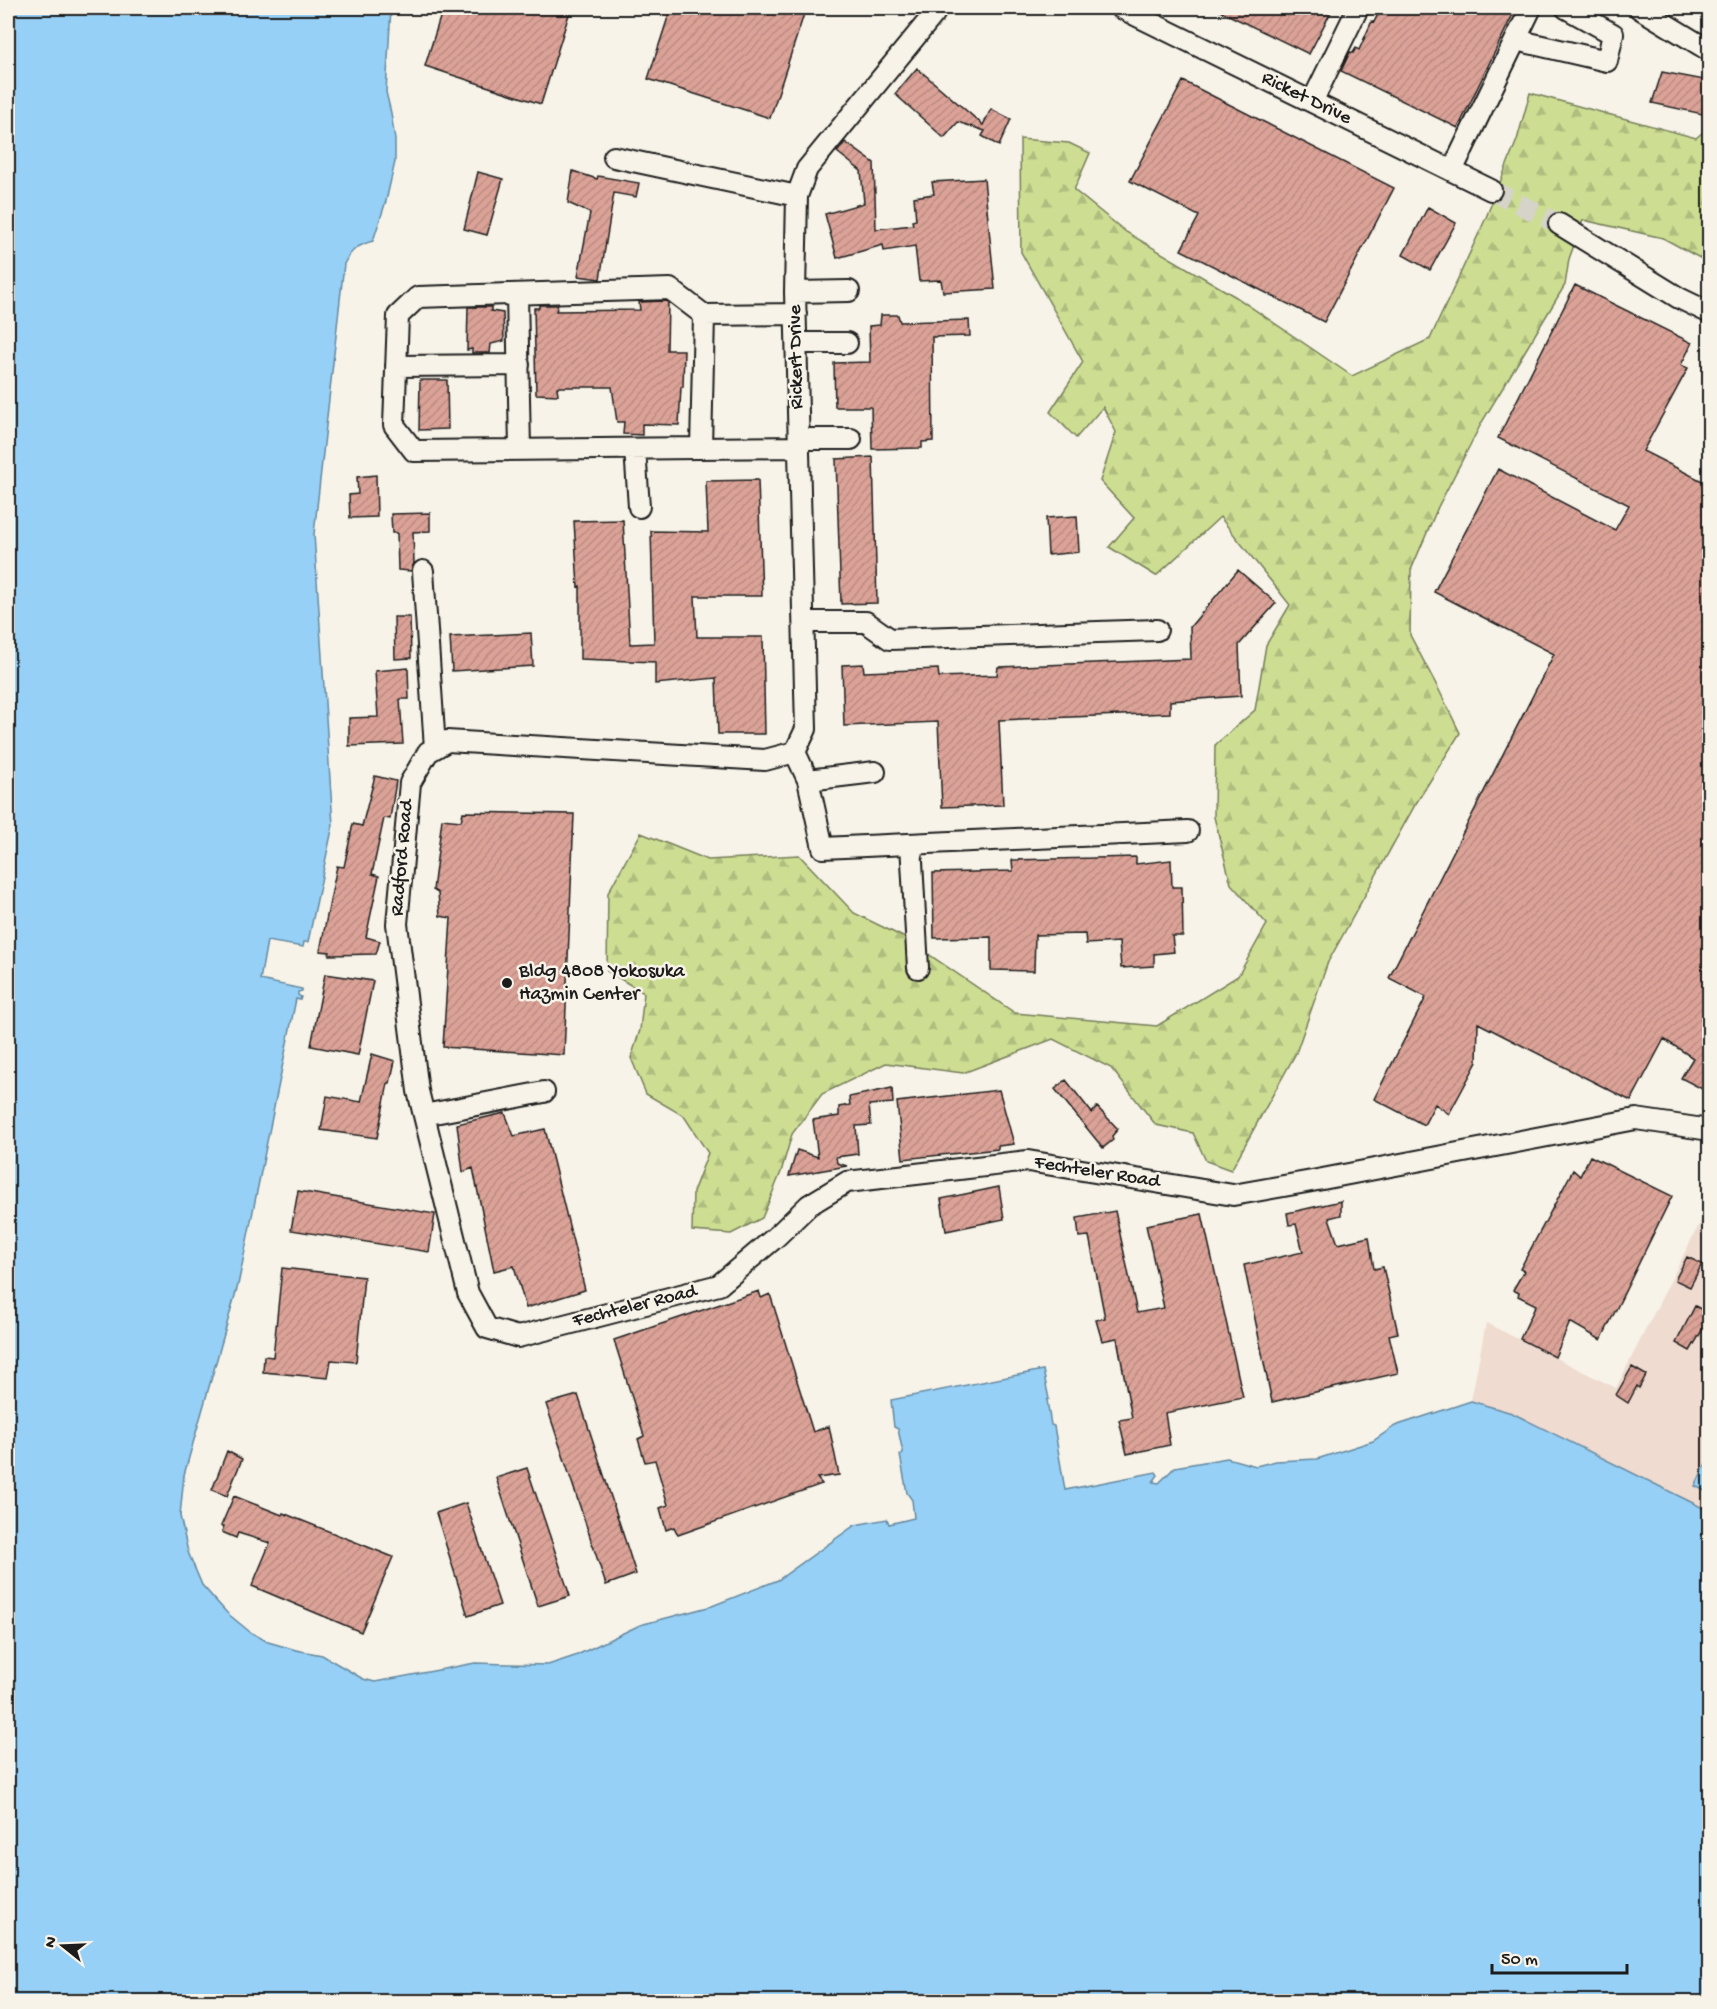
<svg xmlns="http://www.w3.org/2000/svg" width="1717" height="2009" font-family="'Gochi Hand',sans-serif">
  <defs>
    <pattern id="forest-firs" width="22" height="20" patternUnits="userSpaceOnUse" patternTransform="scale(1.5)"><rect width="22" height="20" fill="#cdde93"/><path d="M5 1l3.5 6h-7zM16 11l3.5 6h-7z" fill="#afbe7e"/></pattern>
    <pattern id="building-hatch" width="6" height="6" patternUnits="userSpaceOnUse" patternTransform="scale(1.5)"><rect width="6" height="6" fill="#dba297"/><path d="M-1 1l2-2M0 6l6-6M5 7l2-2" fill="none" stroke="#bb8b82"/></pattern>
  </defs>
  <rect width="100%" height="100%" fill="#f7f3e8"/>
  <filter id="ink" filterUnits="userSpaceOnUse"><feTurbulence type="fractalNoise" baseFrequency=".0167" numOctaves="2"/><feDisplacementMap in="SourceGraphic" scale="12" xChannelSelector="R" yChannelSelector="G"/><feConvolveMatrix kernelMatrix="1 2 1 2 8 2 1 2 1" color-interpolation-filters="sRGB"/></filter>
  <g filter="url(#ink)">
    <path fill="#efdbd0" d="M1709 1205V1511L1512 1414 1471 1401 1486 1323 1616 1388Z"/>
    <path fill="url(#forest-firs)" stroke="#747d58" stroke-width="1.5" d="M1530 93 1696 138 1709 127V263L1663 238 1583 220 1569 259 1565 285 1482 422 1438 507 1411 570 1410 635 1439 690 1460 733 1415 805 1328 962 1296 1053 1231 1170 1206 1161 1193 1133 1156 1125 1111 1068 1053 1039 963 1073 886 1063 822 1094 792 1134 781 1172 762 1218 731 1234 692 1231 693 1192 708 1153 684 1116 646 1094 631 1058 640 1030 644 993 607 971 608 893 641 833 708 860 799 855 854 913 903 937 1015 1013 1157 1026 1238 976 1267 924 1231 884 1214 817 1215 745 1255 710 1266 645 1290 605 1220 517 1156 576 1109 547 1134 518 1100 481 1116 432 1103 407 1076 438 1050 412 1083 362 1021 252 1020 139 1069 143 1090 153 1074 190 1126 232 1236 297 1352 376 1430 339 1485 220 1517 140Z"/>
    <path fill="#96d0f6" stroke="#65889f" stroke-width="1.5" d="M8 8H391L386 92 391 113 395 140V162L386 201 373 241C358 245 351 250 344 264L314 534 333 825 308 942H304L303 947 267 941 260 980 302 989V991L298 992V995L301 997 300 1000 296 999 238 1285 184 1475 180 1516 188 1552 202 1585 227 1613 250 1632 268 1642 296 1650 322 1655 363 1679 375 1682 475 1663 548 1665 575 1656 640 1625 712 1606 778 1580 855 1525 887 1519 889 1524 914 1518 912 1500 907 1493 900 1455 903 1453 898 1429 894 1427 891 1400 1043 1370 1049 1399 1047 1400 1051 1425 1054 1426 1065 1490 1156 1472 1158 1475 1153 1482 1159 1483 1175 1467 1227 1458 1256 1466 1276 1461 1317 1459 1373 1441 1395 1426 1471 1401 1512 1413 1709 1511V2001H8Z
      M1709 1458V1501L1706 1499 1709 1493 1695 1486Z"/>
    <path fill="url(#building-hatch)" stroke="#1c1c1c" stroke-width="1.5" d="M443 8H571L541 104 425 66Z
      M671 8H806L770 118 648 79Z
      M1214 8H1333L1309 54Z
      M1381 8H1516L1458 128 1341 71 1350 52 1353 53 1356 48 1359 50 1372 21 1374 22Z
      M917 68 983 125 991 109 1011 119 999 146 982 136 985 131 958 122 944 138 895 94Z
      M1662 72 1710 81V108L1707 115 1652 103Z
      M1183 81 1394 188 1324 322 1181 250 1199 216 1130 181Z
      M845 142 874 163 876 229 913 225 912 221 916 220 914 197 934 194 932 182 984 179 995 289 943 292 941 280 919 281 915 246 884 251 883 245 837 258 825 214 864 203 861 171 837 152Z
      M573 171 597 179 598 176 639 183 636 197 614 193 600 279 578 276 590 213 568 203Z
      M478 172 503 179 487 235 464 229Z
      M1428 207 1456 223 1430 270 1403 255Z
      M1575 285 1692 343 1681 365 1688 368 1643 451 1710 485V1093L1681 1078 1693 1058 1664 1039 1631 1101 1478 1023 1477 1062 1449 1114 1435 1104 1424 1125 1374 1099 1426 997 1389 978 1554 654 1434 592 1498 469 1615 530 1629 505 1498 438Z
      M666 301 668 303 667 350H684L683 387H681L679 425 642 424V435L623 434 624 422H617L612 387H557L558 395 536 394 534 308H539V305H558L556 311 640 310 639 302Z
      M468 307H491V311L503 313 504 341 491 344 490 353H472V349L467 350Z
      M881 315H898L900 322 969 320 970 336 932 337 933 441 922 442V448L872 449 871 407H835L834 363 870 362 869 326 880 325Z
      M420 380H447L448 429 419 430Z
      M873 457 877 603 841 604 836 459Z
      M376 475 377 517 350 518 349 495 358 494 357 477Z
      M758 480 762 596H695L697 637H763L765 734H718L716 678 655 684V662L580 659V586L578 587 574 521 623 520 630 644 654 643 651 531 708 532 706 481Z
      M430 513V531L413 532 414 563 411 571 398 570 397 533H392L391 514Z
      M1077 516 1079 552 1048 555 1046 518Z
      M1238 570 1276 603 1239 645 1241 696 1170 701V713L999 720 1003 805 942 807 938 722 844 726 842 665 863 664 864 672 938 669 939 677 997 675 998 667 1191 659 1190 627Z
      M394 617H410L411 658 395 659Z
      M531 633 533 666 452 671 450 637Z
      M408 668 409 699H400L403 744 349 746V718L378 717 375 671Z
      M375 776 396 781 390 819 384 818 372 874 379 876 366 937 380 941 376 954 329 955 330 952 320 951 337 866 344 867 353 824 362 826Z
      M463 812 574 814 564 1055 443 1047 451 918 440 916 438 893 433 890 442 819 461 821Z
      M1136 857V864L1171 860 1172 887H1182L1183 936H1172L1174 952 1154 954V966L1121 968 1119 942 1086 944 1085 934 1035 935 1034 971 991 970V937L934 938 933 873 1013 871 1012 860Z
      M325 974 373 981 358 1055 311 1046Z
      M372 1054 395 1061 390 1083H388L377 1138 321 1130 327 1096 361 1102Z
      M1066 1080 1092 1113 1097 1107 1118 1129 1112 1136 1113 1140 1103 1148 1055 1089Z
      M892 1088 893 1103 869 1105 871 1125 856 1126 858 1154 836 1157 837 1163 847 1166 789 1176 797 1150 818 1157 813 1120 839 1116V1107L850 1105 849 1097Z
      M999 1090 1014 1144 998 1146V1149L903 1159 897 1102Z
      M505 1113 514 1136 545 1129 585 1290 526 1308 514 1266 494 1271 473 1168 463 1172 457 1124Z
      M1590 1156 1672 1196 1601 1340 1570 1322 1555 1357 1520 1339 1536 1305 1518 1296 1519 1293 1513 1290 1524 1271 1520 1269 1573 1170 1580 1176Z
      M999 1187 1004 1219 946 1231 941 1199Z
      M298 1191 435 1214 429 1252 291 1230Z
      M1341 1201V1215L1329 1218 1338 1244 1369 1237 1374 1269 1383 1267 1398 1333 1389 1335 1398 1373 1272 1402 1244 1265 1303 1252 1296 1224 1289 1225 1287 1213Z
      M1115 1211 1137 1313 1164 1308 1146 1225 1202 1214 1243 1397 1165 1413 1170 1445 1127 1454 1119 1420 1132 1418 1117 1338 1102 1341 1096 1320 1105 1318 1089 1236 1079 1237 1077 1218Z
      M1687 1257 1702 1264 1690 1287 1675 1280Z
      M282 1268 364 1277 356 1362 331 1360 328 1378 263 1372 264 1356 273 1357Z
      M759 1291 761 1298 770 1294 813 1432 829 1426 839 1475 817 1478 822 1484 678 1535 674 1527 666 1530 660 1508 668 1505 655 1460 645 1462 638 1439 644 1436 614 1340Z
      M1695 1306 1710 1314V1317L1690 1351 1676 1343Z
      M1632 1367 1646 1375 1639 1388 1637 1386 1628 1403 1616 1395Z
      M578 1395 636 1574 606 1585 546 1404Z
      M227 1451 242 1459 227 1496 212 1490Z
      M527 1468 570 1596 538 1606 496 1478Z
      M234 1496 282 1515 283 1513 393 1557 361 1632 252 1586 270 1543 238 1533 236 1538 222 1532 224 1526H221Z
      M466 1503 500 1605 468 1616 436 1513Z"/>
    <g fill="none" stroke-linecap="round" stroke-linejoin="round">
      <path stroke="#d6d3c9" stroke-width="20" stroke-dasharray="20 10" stroke-linecap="butt" d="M1491 190 1559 224"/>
      <g stroke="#1c1c1c" stroke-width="24">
        <path id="minor" d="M1121 8 1491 190
          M1639 8 1710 51
          M1516 40 1607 61 1613 34 1566 8
          M1312 102 1358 8
          M614 157 797 196
          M1452 171 1531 8
          M1559 224 1679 298 1710 313
          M795 292 849 291
          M517 294 520 450
          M796 314 704 315 670 289 418 297 398 316 394 425 414 451 799 447
          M797 343H847
          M396 366 519 365
          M799 439H851
          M701 448 704 315
          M635 449 639 507
          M423 571 435 748
          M804 622H866L890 639 1157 630
          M795 752 765 760 447 741 428 752 410 783 397 924 418 1091 468 1293 487 1328 518 1337 719 1285 777 1236 809 1205 847 1182 1028 1161 1233 1195 1312 1181 1636 1119 1710 1130
          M795 752 806 729 795 292 797 196 807 169 934 14 937 8
          M795 752 808 780 823 848 1188 831
          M808 780 875 772
          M911 844 918 968
          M424 1115 544 1092"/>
      </g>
      <use href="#minor" stroke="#f7f3e8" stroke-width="20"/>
    </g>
  </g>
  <circle fill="#1c1c1c" stroke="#f7f3e8" stroke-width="2" cx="507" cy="983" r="6"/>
  <g text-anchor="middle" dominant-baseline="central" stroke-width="5" stroke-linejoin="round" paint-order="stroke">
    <g font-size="20" fill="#1c1c1c" stroke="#f7f3e8">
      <text transform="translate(1306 99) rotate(26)">Ricket Drive</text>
      <text transform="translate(797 357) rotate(-91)">Rickert Drive</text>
      <text transform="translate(403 858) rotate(-85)">Radford Road</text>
      <text transform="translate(1097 1173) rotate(9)">Fechteler Road</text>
      <text transform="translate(635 1307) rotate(-14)">Fechteler Road</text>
    </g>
    <g font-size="20" fill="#1c1c1c" stroke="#f7f3e8" text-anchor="start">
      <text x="519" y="972">Bldg 4808 Yokosuka<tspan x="519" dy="23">Hazmin Center</tspan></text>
    </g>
  </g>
  <rect width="1717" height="2009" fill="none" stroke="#f7f3e8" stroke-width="30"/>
  <rect x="15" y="15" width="1687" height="1979" fill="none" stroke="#1c1c1c" stroke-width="2" filter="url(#ink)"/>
  <g transform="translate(63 1946) rotate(288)" stroke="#f7f3e8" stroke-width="4.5" paint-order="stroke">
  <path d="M0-4.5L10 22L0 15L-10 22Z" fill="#1c1c1c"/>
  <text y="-9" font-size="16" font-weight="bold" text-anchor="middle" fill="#1c1c1c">N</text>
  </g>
  <path d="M1492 1964v9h135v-9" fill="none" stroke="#1c1c1c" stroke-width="3"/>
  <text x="1501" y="1964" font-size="18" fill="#1c1c1c" stroke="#f7f3e8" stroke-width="4.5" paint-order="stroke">50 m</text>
</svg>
